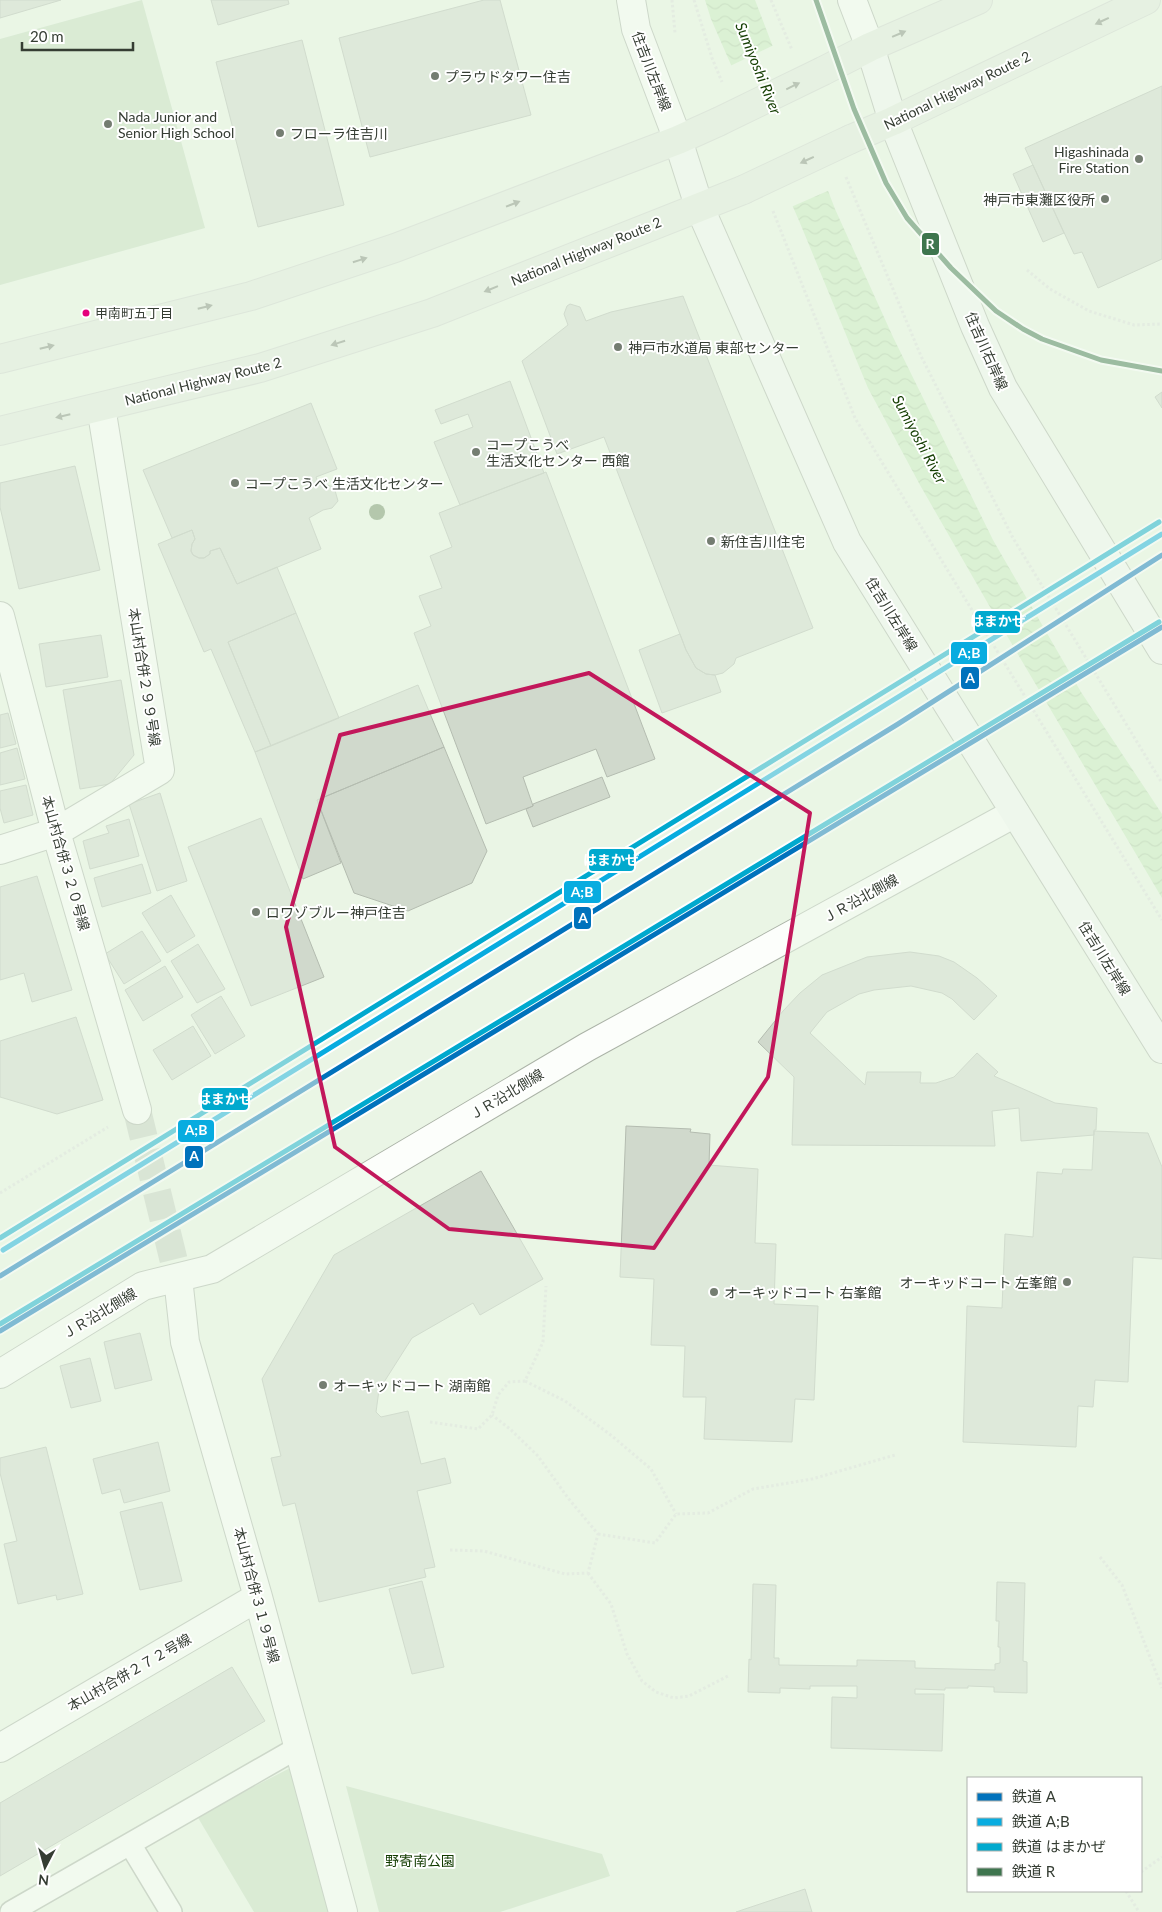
<svg xmlns="http://www.w3.org/2000/svg" width="1162" height="1912" font-family="Lato,'Noto Sans JP',sans-serif">
  <defs>
    <pattern id="water-waves" width="16" height="10" patternUnits="userSpaceOnUse" patternTransform="scale(1.25)"><rect width="16" height="10" fill="#caecbe"/><path d="M0 5q4-4 8 0t8 0" fill="none" stroke="#aecba4"/></pattern>
  </defs>
  <rect width="100%" height="100%" fill="#eaf5e5"/>
  <path fill="#c7ddbf" d="M142 0 205 228 0 285V39Z
    M292 1767 328 1912H254L197 1816Z
    M346 1786 602 1854 610 1876 500 1912H379Z"/>
  <path fill="url(#water-waves)" d="M705 0H755L835 209 893 337 993 540 1081 692 1162 814V898L990 607 920 485 868 388 800 223 711 19Z"/>
  <path fill="#eaf5e5" d="M774 45 830 190 791 207 730 66Z"/>
  <path fill="#d0d9cc" stroke="#b4bcb0" d="M0 0H61L0 18Z
    M211 0H288L289 4 218 25Z
    M484 0H500L531 115 370 157 339 38Z
    M302 40 344 205 258 227 216 62Z
    M1162 86V259L1098 288 1082 252 1074 254 1025 148Z
    M1033 165 1064 233 1043 242 1013 174Z
    M683 296 813 628 736 658 734 664 723 673 715 675 706 674 696 668 686 650 604 437 557 454 522 361 568 325 564 314 567 306 570 304 580 307 586 321 611 312Z
    M510 381 544 473 460 505 434 442 473 427 468 414 441 424 435 410Z
    M1162 392V408L1155 397Z
    M311 403 337 469 316 477 319 485H327L334 487 338 501 332 508 323 510 309 518 321 549 237 584 220 548 210 551V554L204 558H199L193 555 191 551 192 544 195 539 192 530 172 538 143 470Z
    M75 466 100 570 19 589 0 507V483Z
    M546 472 655 759 607 777 596 749 523 777 533 806 486 824 414 633 431 626 419 596 442 588 430 556 452 547 439 513Z
    M192 530 195 539 192 544 191 551 193 555 199 558H204L210 554V551L220 548 237 584 277 567 296 613 228 642 271 746 255 752 211 649 204 652 158 544Z
    M296 613 339 718 271 746 228 642Z
    M680 634 686 650 696 668 706 674 715 675 721 692 662 713 639 650Z
    M101 635 108 677 46 687 39 644Z
    M121 680 134 755 110 784 80 789 63 690Z
    M418 685 444 747 317 800 341 863 303 879 255 752Z
    M8 713 16 744 0 748V715Z
    M444 747 487 851 472 883 408 911 354 893 317 800Z
    M17 748 25 779 0 785V753Z
    M602 777 610 797 533 827 526 809 533 806V804Z
    M26 785 33 815 4 823 0 808V791Z
    M160 793 187 881 157 891 129 804Z
    M261 818 324 977 251 1006 188 847Z
    M129 819 139 856 90 869 83 841 109 833 106 826Z
    M142 864 151 893 102 907 94 878Z
    M37 876 72 990 32 1002 24 973 0 980V887Z
    M171 895 195 936 167 953 142 913Z
    M142 931 161 961 124 984 105 954Z
    M198 944 225 989 197 1003 171 961Z
    M910 952 939 956 954 962 977 978 997 996 974 1020 952 999 942 993 911 986 874 990 859 994 827 1012 810 1033 865 1085 867 1072H921L920 1083H936L954 1077 977 1053 998 1072 994 1076 1055 1103 1097 1108 1096 1130H1094V1135L1021 1141 1019 1108 992 1111 995 1146 792 1145 794 1077 758 1042 783 1011 800 993 822 975 867 957Z
    M165 966 183 997 143 1021 125 990Z
    M221 996 245 1036 215 1054 191 1015Z
    M76 1017 103 1100 57 1114 0 1097V1041Z
    M193 1026 211 1056 172 1080 153 1050Z
    M626 1126 691 1129 690 1132 710 1134 709 1165 758 1169 755 1243 776 1244 774 1304 818 1306 814 1400 795 1399 792 1442 704 1439 706 1397H683L685 1346 651 1345 654 1279 620 1277Z
    M1094 1131 1148 1133 1162 1167V1259L1133 1257 1128 1382 1095 1380 1093 1407 1078 1406 1076 1447 963 1442 967 1306 1002 1308 1005 1234 1033 1237 1037 1172 1062 1174 1063 1169 1092 1170Z
    M481 1171 543 1279 480 1315 473 1303 412 1338 379 1390 376 1412 381 1417 408 1411 421 1464 445 1458 451 1483 417 1491 435 1567 424 1569 426 1577 319 1602 295 1503 283 1506 271 1458 281 1456 262 1379 334 1255Z
    M140 1333 152 1380 115 1389 104 1342Z
    M90 1358 101 1401 71 1408 60 1366Z
    M158 1442 170 1491 124 1503 120 1489 102 1494 93 1459Z
    M46 1447 83 1594 57 1600 56 1595 18 1604 4 1544 17 1541 0 1473V1458Z
    M162 1502 182 1581 140 1590 120 1512Z
    M422 1581 444 1667 412 1674 389 1589Z
    M997 1582 1025 1583 1023 1661 1027 1662V1693L994 1692V1687L968 1686V1688H945V1690L915 1689V1694H944L942 1751 831 1748 832 1697 857 1698V1686H810V1689L780 1688V1693L748 1692 749 1659 751 1660 753 1584 776 1585 774 1658H779V1665L857 1666V1660L915 1661V1668L995 1670V1664L1000 1663V1647H998L999 1621H996Z
    M232 1667 265 1721 0 1876V1803Z
    M805 1889 812 1912H736Z"/>
  <g fill="none" stroke-linecap="round" stroke-linejoin="round">
    <path stroke="#c6d0c1" stroke-width="28" stroke-dasharray="28 14" stroke-linecap="butt" d="M137 1110 178 1278"/>
    <g stroke="#abb3a7" stroke-width="24">
      <path id="lane" d="M130 1844 171 1912
        M11 1912 299 1747"/>
    </g>
    <g stroke="#abb3a7" stroke-width="30">
      <path id="street" d="M631 0 636 29 678 140
        M852 0 870 47
        M0 616 56 832 137 1110
        M0 850 56 832 160 770 101 407
        M178 1278 185 1342 258 1597 343 1912
        M0 1374 143 1286 212 1269 587 1047 1015 813
        M0 1748 258 1597"/>
    </g>
    <g stroke="#abb3a7" stroke-width="30">
      <path id="secondary" d="M870 47 893 121 975 326 1003 388 1162 650
        M678 140 699 206 847 542 1162 1049"/>
    </g>
    <g stroke="#cfd4cd" stroke-width="30">
      <path id="highway" d="M823 71 870 47 978 0
        M851 139 893 121 1146 0
        M0 359 251 296 395 248 678 140 718 122
        M0 431 260 368 432 313 743 190"/>
    </g>
    <path stroke="#dde1dc" stroke-width="3" stroke-dasharray="2.5 2.5" stroke-linecap="butt" d="M672 0 675 33
      M694 0 712 58 722 82
      M771 0 792 50
      M846 177 921 356 1013 538 1162 783
      M773 211 855 418 956 584 1162 920
      M1027 270 1050 289 1089 311 1134 325 1162 324
      M0 1193 108 1127
      M525 1381 565 1401 612 1436 651 1469 676 1514
      M430 1422 478 1429 492 1415 498 1395 509 1382 525 1381 543 1342 546 1286
      M598 1534 655 1543 676 1514 708 1513 753 1489 812 1479 895 1455
      M450 1550 484 1551 565 1574 588 1573 598 1534 568 1498 538 1456 510 1429 492 1415
      M1100 1557 1122 1585 1162 1688
      M588 1573 611 1604 627 1654 642 1681 656 1692 674 1698 689 1696 730 1675
      M1141 1872 1162 1857
      M1126 1891 1139 1912"/>
    <use href="#lane" stroke="#fcfefb" stroke-width="21"/>
    <use href="#street" stroke="#fcfefb" stroke-width="28"/>
    <use href="#secondary" stroke="#f4f8f3" stroke-width="28"/>
    <use href="#highway" stroke="#e2ecdd" stroke-width="28"/>
    <g stroke="#cfd4cd" stroke-width="30" stroke-linecap="butt">
      <path id="highway-bridge" d="M718 122 823 71
        M743 190 851 139"/>
    </g>
    <use href="#highway-bridge" stroke="#e2ecdd" stroke-width="28"/>
    <g stroke="#fff" stroke-width="9">
      <path id="rail-1" d="M0 1276 898 724 1162 555
        M0 1331 1162 627"/>
    </g>
    <g stroke="#fff" stroke-width="9">
      <path id="rail-2" d="M3 1250 1162 534"/>
    </g>
    <g stroke="#fff" stroke-width="9">
      <path id="rail-3" d="M0 1238 1159 522
        M0 1324 1159 622"/>
    </g>
    <g stroke="#fff" stroke-width="9">
      <path id="rail-4" d="M816 0 854 109 886 183 907 218 951 268 996 311 1023 329 1042 339 1101 360 1162 371"/>
    </g>
    <use href="#rail-1" stroke="#0072bc" stroke-width="5"/>
    <use href="#rail-2" stroke="#08ace0" stroke-width="5"/>
    <use href="#rail-3" stroke="#00a9ce" stroke-width="5"/>
    <use href="#rail-4" stroke="#3e754e" stroke-width="5"/>
  </g>
  <circle fill="#738f67" cx="377" cy="512" r="8"/>
  <defs><path id="oneway-solid" d="M-6-.8H1V-3.2L6.5 0L1 3.2V.8H-6Z" transform="scale(1.25)"/></defs>
  <g fill="#838c7f">
    <use href="#oneway-solid" transform="translate(1102 21) rotate(155)"/>
    <use href="#oneway-solid" transform="translate(899 34) rotate(-23)"/>
    <use href="#oneway-solid" transform="translate(793 86) rotate(-26)"/>
    <use href="#oneway-solid" transform="translate(807 160) rotate(155)"/>
    <use href="#oneway-solid" transform="translate(513 204) rotate(-21)"/>
    <use href="#oneway-solid" transform="translate(360 260) rotate(-18)"/>
    <use href="#oneway-solid" transform="translate(491 289) rotate(158)"/>
    <use href="#oneway-solid" transform="translate(205 307) rotate(-14)"/>
    <use href="#oneway-solid" transform="translate(338 343) rotate(162)"/>
    <use href="#oneway-solid" transform="translate(47 347) rotate(-14)"/>
    <use href="#oneway-solid" transform="translate(63 416) rotate(167)"/>
  </g>
  <path d="M0 0H1162V1912H0ZM589 673 810 813 768 1077 654 1248 449 1229 335 1147 286 927 340 735Z" fill="#eaf5e5" fill-opacity=".55" fill-rule="evenodd"/>
  <path fill="none" stroke="#c2185b" stroke-width="4" stroke-linejoin="round" d="M589 673 810 813 768 1077 654 1248 449 1229 335 1147 286 927 340 735Z"/>
  <g fill="#747d71" stroke="#fff" stroke-width="2">
    <circle cx="435" cy="76" r="5"/>
    <circle cx="108" cy="124" r="5"/>
    <circle cx="280" cy="133" r="5"/>
    <circle cx="1139" cy="159" r="5"/>
    <circle cx="1105" cy="199" r="5"/>
    <circle cx="618" cy="347" r="5"/>
    <circle cx="476" cy="452" r="5"/>
    <circle cx="235" cy="483" r="5"/>
    <circle cx="711" cy="541" r="5"/>
    <circle cx="256" cy="912" r="5"/>
    <circle cx="1067" cy="1282" r="5"/>
    <circle cx="714" cy="1292" r="5"/>
    <circle cx="323" cy="1385" r="5"/>
  </g>
  <circle fill="#e5007d" stroke="#fff" stroke-width="2" cx="86" cy="313" r="4.5"/>
  <g text-anchor="middle" dominant-baseline="central" stroke-width="4" stroke-linejoin="round" paint-order="stroke">
    <g font-size="13" fill="#353d33" stroke="#fff" text-anchor="start">
      <text x="95" y="313">甲南町五丁目</text>
    </g>
    <g font-size="14" fill="#353d33" stroke="#fff">
      <text transform="translate(652 71) rotate(69)">住吉川左岸線</text>
      <text transform="translate(957 90) rotate(-26)">National Highway Route 2</text>
      <text transform="translate(586 251) rotate(-22)">National Highway Route 2</text>
      <text transform="translate(987 351) rotate(66)">住吉川右岸線</text>
      <text transform="translate(203 381) rotate(-14)">National Highway Route 2</text>
      <text transform="translate(892 614) rotate(58)">住吉川左岸線</text>
      <text transform="translate(145 677) rotate(81)">本山村合併２９９号線</text>
      <text transform="translate(66 863) rotate(74)">本山村合併３２０号線</text>
      <text transform="translate(860 898) rotate(-29)">ＪＲ沿北側線</text>
      <text transform="translate(1105 958) rotate(58)">住吉川左岸線</text>
      <text transform="translate(506 1094) rotate(-31)">ＪＲ沿北側線</text>
      <text transform="translate(99 1313) rotate(-31)">ＪＲ沿北側線</text>
      <text transform="translate(257 1595) rotate(75)">本山村合併３１９号線</text>
      <text transform="translate(129 1672) rotate(-30)">本山村合併２７２号線</text>
    </g>
    <g font-size="14" fill="#353d33" stroke="#fff" text-anchor="start">
      <text x="445" y="76">プラウドタワー住吉</text>
      <text x="118" y="116">Nada Junior and<tspan x="118" dy="16">Senior High School</tspan></text>
      <text x="290" y="133">フローラ住吉川</text>
      <text x="1129" y="151" text-anchor="end">Higashinada<tspan x="1129" dy="16">Fire Station</tspan></text>
      <text x="1095" y="199" text-anchor="end">神戸市東灘区役所</text>
      <text x="628" y="347">神戸市水道局 東部センター</text>
      <text x="486" y="444">コープこうべ<tspan x="486" dy="16">生活文化センター 西館</tspan></text>
      <text x="245" y="483">コープこうべ 生活文化センター</text>
      <text x="721" y="541">新住吉川住宅</text>
      <text x="266" y="912">ロワゾブルー神戸住吉</text>
      <text x="1057" y="1282" text-anchor="end">オーキッドコート 左峯館</text>
      <text x="724" y="1292">オーキッドコート 右峯館</text>
      <text x="333" y="1385">オーキッドコート 湖南館</text>
    </g>
    <g font-size="14" fill="#123b00" stroke="#fff">
      <text x="420" y="1860">野寄南公園</text>
    </g>
    <g font-size="15" font-style="italic" fill="#174005" stroke="#fff">
      <text transform="translate(759 68) rotate(68)">Sumiyoshi River</text>
      <text transform="translate(920 439) rotate(62)">Sumiyoshi River</text>
    </g>
  </g>
  <g stroke="#fff" stroke-width="2">
    <rect x="921" y="232" width="19" height="24" rx="5" fill="#3e754e"/>
    <rect x="974" y="610" width="47" height="24" rx="5" fill="#00a9ce"/>
    <rect x="950" y="641" width="38" height="24" rx="5" fill="#08ace0"/>
    <rect x="960" y="666" width="20" height="24" rx="5" fill="#0072bc"/>
    <rect x="588" y="848" width="47" height="24" rx="5" fill="#00a9ce"/>
    <rect x="563" y="880" width="39" height="24" rx="5" fill="#08ace0"/>
    <rect x="573" y="906" width="19" height="24" rx="5" fill="#0072bc"/>
    <rect x="201" y="1087" width="48" height="24" rx="5" fill="#00a9ce"/>
    <rect x="177" y="1119" width="38" height="24" rx="5" fill="#08ace0"/>
    <rect x="184" y="1145" width="20" height="24" rx="5" fill="#0072bc"/>
  </g>
  <g font-size="14" text-anchor="middle" font-weight="bold" fill="#fff">
    <text x="930" y="249">R</text>
    <text x="998" y="626">はまかぜ</text>
    <text x="969" y="658">A;B</text>
    <text x="970" y="683">A</text>
    <text x="611" y="865">はまかぜ</text>
    <text x="582" y="897">A;B</text>
    <text x="583" y="923">A</text>
    <text x="225" y="1104">はまかぜ</text>
    <text x="196" y="1135">A;B</text>
    <text x="194" y="1161">A</text>
  </g>
  <rect x="967" y="1777" width="175" height="115" fill="#ffffff" stroke="#aeb1ad"/>
  <rect x="977" y="1793" width="25" height="8" fill="#0072bc" stroke="#aeb1ad"/>
  <text x="1012" y="1802" font-size="15" fill="#353d33">鉄道 A</text>
  <rect x="977" y="1818" width="25" height="8" fill="#08ace0" stroke="#aeb1ad"/>
  <text x="1012" y="1827" font-size="15" fill="#353d33">鉄道 A;B</text>
  <rect x="977" y="1843" width="25" height="8" fill="#00a9ce" stroke="#aeb1ad"/>
  <text x="1012" y="1852" font-size="15" fill="#353d33">鉄道 はまかぜ</text>
  <rect x="977" y="1868" width="25" height="8" fill="#3e754e" stroke="#aeb1ad"/>
  <text x="1012" y="1877" font-size="15" fill="#353d33">鉄道 R</text>
  <g transform="translate(45 1867) rotate(186)" stroke="#ffffff" stroke-width="4" paint-order="stroke">
  <path d="M0-4L9 19L0 12L-9 19Z" fill="#353d33"/>
  <text y="-8" font-size="14" font-weight="bold" text-anchor="middle" fill="#353d33">N</text>
  </g>
  <path d="M22 42v8h111v-8" fill="none" stroke="#353d33" stroke-width="2.5"/>
  <text x="30" y="42" font-size="15" fill="#353d33" stroke="#ffffff" stroke-width="4" paint-order="stroke">20 m</text>
</svg>
